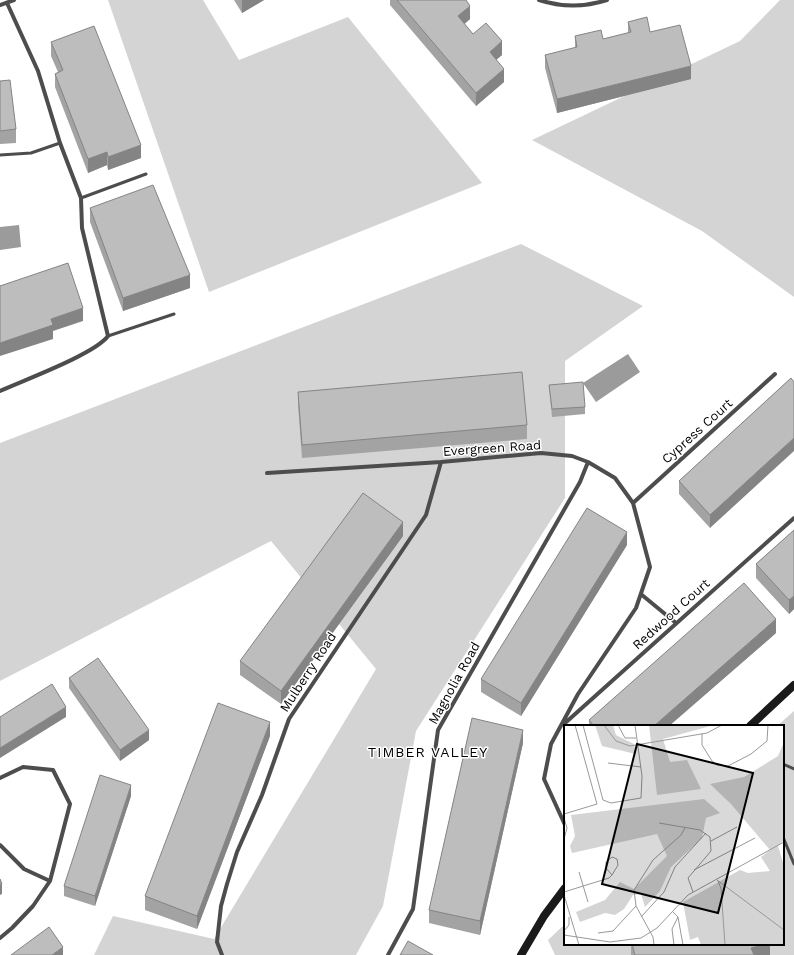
<svg xmlns="http://www.w3.org/2000/svg" width="794" height="955" font-family="'Work Sans',sans-serif">
  <rect width="100%" height="100%" fill="#fff"/>
  <path fill="#d4d4d4" d="M108 0H203L239 60 348 17 482 183 209 292Z
    M780 0H794V297L702 231 532 140 740 41Z
    M521 244 643 306 565 361V498L416 731 383 906 356 955H94L113 916 214 939 376 669 271 541 0 681V443Z
    M794 711V955H555L548 940 565 924V944H783V726H777Z"/>
  <path fill="#9b9b9b" d="M19 225 21 247 0 250V227Z
    M628 354 640 372 596 402 583 383Z"/>
  <g fill="none" stroke-linecap="round" stroke-linejoin="round">
    <path stroke="#4d4d4d" stroke-width="3" d="M0 155 31 153 60 143
      M81 198 146 174
      M108 336 174 314
      M783 764 794 769
      M783 837 794 864"/>
    <path stroke="#4d4d4d" stroke-width="4" d="M539 0C561 7 585 7 607 0
      M0 5 14 0
      M0 391C24 380 95 354 108 336L82 228 81 198 60 143 38 71 7 3
      M267 473 441 462 541 453 572 456 588 462 615 478 633 503 650 567 636 608 578 694 551 744 544 779 565 825
      M633 503 775 374
      M642 595 676 623
      M564 724 794 518
      M0 778 23 767 53 770 70 804 50 881 33 906 12 928 0 938
      M0 845 24 869 50 881
      M222 955 217 942 221 906 227 884 237 852 262 795 289 719 426 515 441 462
      M388 955 413 909 438 730 580 482 588 462"/>
    <path stroke="#1a1a1a" stroke-width="8" d="M750 726 794 685
      M521 955 544 916 565 888"/>
  </g>
  <path fill="#a3a3a3" d="M234 0H264L242 13Z
    M390 0H466L470 19 464 24 473 34 502 55 496 60 504 82 476 106 390 5Z
    M628 22 650 32 691 79 557 113 545 68V55L575 48V36L603 39 628 33Z
    M51 42 141 158 108 170 107 165 88 173 55 87V74L58 72 51 56Z
    M0 81 16 129V143L0 144Z
    M90 208 190 288 123 311 90 222Z
    M791 378 710 528 679 494V481Z
    M549 385 585 407V414L552 417Z
    M298 392 527 425V439L302 458 298 405Z
    M794 530V609L789 614 756 578V564Z
    M403 536 281 704 240 675V661Z
    M627 545 521 716 481 692V679Z
    M776 633 669 726H589V720Z
    M69 678 149 740 120 761 69 688Z
    M270 736 197 929 145 910V896Z
    M523 743 480 935 429 923V910Z
    M131 796 95 906 64 896V886Z
    M631 944H770V955H631Z"/>
  <path fill="#848484" d="M242 0H264L242 13Z
    M470 6V19L458 30V16Z
    M502 41V55L490 65V52Z
    M691 66V79L557 113V99Z
    M504 69V82L476 106V93Z
    M141 145V158L108 170V157Z
    M107 152V165L88 173V159Z
    M190 275V288L123 311V298Z
    M83 308V321L53 331V339L0 356V343L51 319Z
    M794 438V451L710 528V515Z
    M403 522V536L281 704V691Z
    M627 532V545L521 716V703Z
    M794 596V609L789 614V600Z
    M776 619V633L669 726H654Z
    M66 707V717L0 758V748Z
    M270 722V736L197 929V916Z
    M149 730V740L120 761V750Z
    M523 730V743L480 935V921Z
    M131 785V796L95 906V896Z
    M2 884V894L0 895V885Z
    M765 944H770V955H751V948Z
    M63 947V955H52Z"/>
  <path fill="#bdbdbd" stroke="#848484" d="M397 0H466L470 6 458 16 473 34 486 23 502 41 490 52 504 69 476 93Z
    M647 17 650 32 680 25 691 66 557 99 545 55 577 47 575 36 601 30 603 39 631 32 628 22Z
    M94 26 141 145 108 157 107 152 88 159 55 74 63 70 51 42Z
    M10 80 16 129 0 131V81Z
    M153 185 190 275 123 298 90 208Z
    M68 263 83 308 51 319 53 325 0 343V286Z
    M522 372 527 425 302 445 298 392Z
    M791 378 794 382V438L710 515 679 481Z
    M583 382 585 407 552 409 549 385Z
    M363 493 403 522 281 691 240 661Z
    M587 508 627 532 521 703 481 679Z
    M794 530V596L789 600 756 564Z
    M744 583 776 619 654 726H594L589 720Z
    M98 658 149 730 120 750 69 678Z
    M52 684 66 707 0 748V717Z
    M218 703 270 722 197 916 145 896Z
    M472 718 523 730 480 921 429 910Z
    M100 775 131 785 95 896 64 886Z
    M0 879 2 884 0 885Z
    M49 927 63 947 52 955H11Z
    M408 941 433 955H400Z
    M632 944H765L751 948 754 955H635Z"/>
  <g text-anchor="middle" dominant-baseline="central" stroke-width="3" stroke-linejoin="round" paint-order="stroke">
    <g font-size="13" fill="#000" stroke="#fff">
      <text transform="translate(697 431) rotate(-42)">Cypress Court</text>
      <text transform="translate(492 448) rotate(-4)">Evergreen Road</text>
      <text transform="translate(671 614) rotate(-42)">Redwood Court</text>
      <text transform="translate(308 672) rotate(-57)">Mulberry Road</text>
      <text transform="translate(454 683) rotate(-61)">Magnolia Road</text>
    </g>
    <g font-size="14" letter-spacing="1" fill="#000" stroke="#fff">
      <text x="428" y="752">TIMBER VALLEY</text>
    </g>
  </g>
  <g transform="translate(564 725)">
    <rect width="220" height="220" fill="#fff"/>
    <path d="M31 0H49L52 10 70 19 72 29 38 21ZM85 0H150L99 14 106 37 123 35 137 64 93 70ZM220 17V115L214 121 220 141V220H137L134 212 126 215 119 177 176 145 184 148 206 146 197 132 206 125 167 79 146 59 180 52 214 31ZM140 74 156 88 142 93 138 113 107 142 96 166 81 182 77 169 69 170 60 184 51 190 41 188 16 197 12 187 41 175 56 157 70 164 103 131 93 109 8 128 6 121 11 111 7 90Z" fill="#d4d4d4"/>
    <path fill="none" stroke="#999" stroke-width="1" d="M19 0 39 75 47 78 77 73 78 51 71 0M40 0 52 16 66 21 143 8 158 0M54 0 61 13H72M138 9V20L148 36 153 40 164 41 187 29 203 16 204 0M44 38 77 42M0 89 33 79 11 0M0 93 3 103 0 114M95 98 136 105 146 112 147 126 124 153 129 167M147 116 173 102M130 145 191 113M15 147 24 177M153 155 220 205M154 156 157 163 161 220M0 167 45 153 48 150 54 140 53 134 48 132 42 137V143L48 150M0 170 15 220M108 186 114 192 119 220M77 192 100 167 111 142 142 108M0 206 5 200V192M34 208 49 206 72 181M0 210 46 217 77 213 93 203 124 170 220 117M90 220 89 212 72 181 70 165 89 135 117 110 121 103M110 220 108 204 114 192"/>
    <path fill="#000" fill-opacity="0.15" stroke="#000" stroke-width="2" d="M73 19 189 48 154 188 38 159Z"/>
    <rect width="220" height="220" fill="none" stroke="#000" stroke-width="2"/>
  </g>
</svg>
